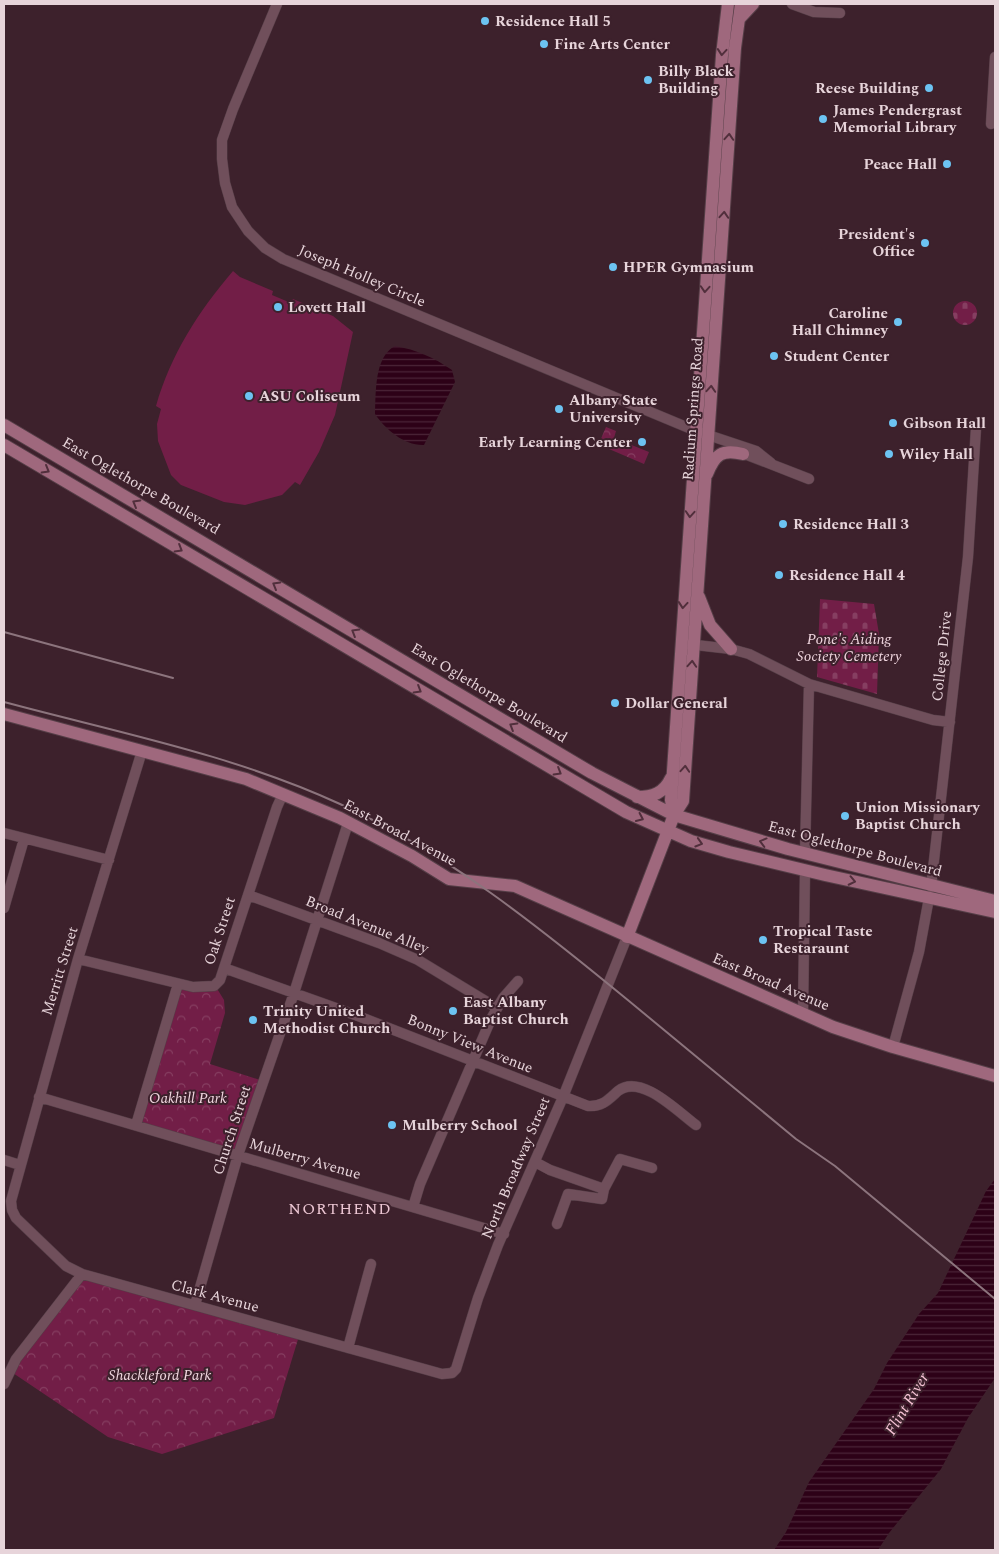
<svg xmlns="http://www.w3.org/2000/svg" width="999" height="1554" font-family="Spectral,serif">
  <defs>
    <pattern id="cemetery-stones" width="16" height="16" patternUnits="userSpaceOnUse" patternTransform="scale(1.25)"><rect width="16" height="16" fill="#721e47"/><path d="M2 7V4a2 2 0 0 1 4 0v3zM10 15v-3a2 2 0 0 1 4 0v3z" fill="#863e61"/></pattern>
    <pattern id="park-crowns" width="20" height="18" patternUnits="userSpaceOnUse" patternTransform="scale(1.25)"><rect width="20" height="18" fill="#721e47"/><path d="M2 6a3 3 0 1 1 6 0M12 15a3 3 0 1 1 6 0" fill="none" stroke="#863e61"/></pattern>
    <pattern id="water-rules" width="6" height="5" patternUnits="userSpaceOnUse" patternTransform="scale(1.25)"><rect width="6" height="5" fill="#2d0117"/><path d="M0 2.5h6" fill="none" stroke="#4b2538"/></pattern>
  </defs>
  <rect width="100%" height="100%" fill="#3d212c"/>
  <path fill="#721e47" d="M233 271 240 277 273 291 272 295 291 303 293 299 333 316 353 332 335 415 319 452 300 485 295 482 282 495 245 505 224 502 181 485 171 475 158 441 157 424 161 409 156 406C171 354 198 312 233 271Z"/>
  <path fill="url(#cemetery-stones)" d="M953 313a12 12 0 1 1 24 0a12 12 0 1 1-24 0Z
    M820 599 874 604 879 634 877 694 817 677Z"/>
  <path fill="url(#park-crowns)" d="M606 427 616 431 614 438 649 452 644 464 609 449 610 445 600 441Z
    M179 986 216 987 224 1000 225 1013 210 1064 263 1081 237 1154 137 1125Z
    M82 1276 299 1336 274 1418 162 1454 108 1437 10 1371Z"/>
  <path fill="url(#water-rules)" d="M395 346C417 350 433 357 452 370L455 382 424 445C405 446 386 430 375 414 376 393 374 357 395 346Z
    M995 1179V1378L968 1418 941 1469 889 1533 878 1550H774L786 1532 809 1482 874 1389 887 1363 919 1314 938 1293 986 1191Z"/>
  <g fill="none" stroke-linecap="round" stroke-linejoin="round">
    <g stroke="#553e47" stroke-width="11">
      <path id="minor" d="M277 4 233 109 222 140V159L225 183 232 207 248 231 265 248 283 259 696 431 756 451 771 463
        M792 4 814 12 840 13
        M991 124 995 57
        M737 451 809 479
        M687 644 731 649 749 654 809 684 933 720 950 722
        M142 751 78 959 11 1201 12 1210 16 1218 66 1266 82 1274 442 1374 452 1373 456 1369 478 1298 498 1245 563 1097 627 937
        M4 833 109 860
        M805 853 809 684
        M931 887 968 557 976 428
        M248 895 379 943 418 960 497 1008
        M4 908 24 839
        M78 959 193 987 214 986 220 980 277 807 283 794
        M224 968 358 1016 588 1106C602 1107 608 1100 618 1091 641 1073 678 1112 696 1125
        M803 1013 805 871
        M893 1047 919 952 929 898
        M39 1097 504 1234
        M136 1125 178 984
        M4 1160 20 1165
        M535 1162 550 1170 604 1189
        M413 1207 420 1184 491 1019 503 998 518 981
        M557 1224 568 1194 602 1199 604 1189 620 1159 652 1168
        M195 1305 238 1155 294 993 348 823
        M348 1348 371 1264
        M4 1384 16 1359 82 1274"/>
    </g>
    <g stroke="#553e47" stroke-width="14">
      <path id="major" d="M739 19 753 4
        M4 425 592 773 674 815 788 849 995 901
        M4 445 626 812 691 841 729 852 825 875 995 912
        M707 474C715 454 722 449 743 454
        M699 597 710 625 731 649
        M4 714 246 779 340 818 412 856 449 879 515 886 833 1027 893 1047 995 1076
        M637 797C653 797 664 793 671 778
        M674 815 671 800 722 55 728 4
        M627 937 674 815 683 801 735 48 741 4"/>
    </g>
    <use href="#minor" stroke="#704f5b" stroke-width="10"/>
    <use href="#major" stroke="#9f687d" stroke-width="12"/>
    <path stroke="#8c747d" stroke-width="2" d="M4 632 173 678
      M4 702C116 732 234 755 340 804 447 853 538 926 629 1001 685 1047 740 1093 796 1139L835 1166 995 1299"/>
  </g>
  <defs><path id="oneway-chevron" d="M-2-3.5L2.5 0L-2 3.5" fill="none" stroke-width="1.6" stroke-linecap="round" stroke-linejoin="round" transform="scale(1.25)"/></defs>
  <g stroke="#512f3c">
    <use href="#oneway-chevron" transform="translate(722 52) rotate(95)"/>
    <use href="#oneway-chevron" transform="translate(729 137) rotate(-86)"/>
    <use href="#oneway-chevron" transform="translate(724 215) rotate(-86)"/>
    <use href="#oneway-chevron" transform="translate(705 289) rotate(94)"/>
    <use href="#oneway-chevron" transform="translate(711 389) rotate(-86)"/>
    <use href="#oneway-chevron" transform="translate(46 470) rotate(30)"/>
    <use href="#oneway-chevron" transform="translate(136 503) rotate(-150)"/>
    <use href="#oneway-chevron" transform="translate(690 514) rotate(94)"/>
    <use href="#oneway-chevron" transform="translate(179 549) rotate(31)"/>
    <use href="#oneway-chevron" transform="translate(276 585) rotate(-150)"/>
    <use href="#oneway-chevron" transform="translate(683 605) rotate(95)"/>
    <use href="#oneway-chevron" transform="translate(355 632) rotate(-149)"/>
    <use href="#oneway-chevron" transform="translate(692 664) rotate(-86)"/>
    <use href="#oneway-chevron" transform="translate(418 690) rotate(31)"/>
    <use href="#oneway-chevron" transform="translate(513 726) rotate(-149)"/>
    <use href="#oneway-chevron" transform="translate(685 769) rotate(-86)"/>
    <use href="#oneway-chevron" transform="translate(558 772) rotate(31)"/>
    <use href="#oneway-chevron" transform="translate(640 818) rotate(25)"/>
    <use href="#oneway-chevron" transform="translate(763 842) rotate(-165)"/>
    <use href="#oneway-chevron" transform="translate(699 843) rotate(17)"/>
    <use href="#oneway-chevron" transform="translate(852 881) rotate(12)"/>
  </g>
  <g fill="#6cc3f2" stroke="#3d212c" stroke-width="2">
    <circle cx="485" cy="21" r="5"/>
    <circle cx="544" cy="44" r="5"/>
    <circle cx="648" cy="80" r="5"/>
    <circle cx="929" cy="88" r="5"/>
    <circle cx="823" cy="119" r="5"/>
    <circle cx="947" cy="164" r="5"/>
    <circle cx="925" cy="243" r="5"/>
    <circle cx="613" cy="267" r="5"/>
    <circle cx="278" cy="307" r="5"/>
    <circle cx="898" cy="322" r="5"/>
    <circle cx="774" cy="356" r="5"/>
    <circle cx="249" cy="396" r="5"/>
    <circle cx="559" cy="409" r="5"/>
    <circle cx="893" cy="423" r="5"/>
    <circle cx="642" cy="442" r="5"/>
    <circle cx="889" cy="454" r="5"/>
    <circle cx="783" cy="524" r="5"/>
    <circle cx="779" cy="575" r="5"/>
    <circle cx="615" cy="703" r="5"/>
    <circle cx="845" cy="816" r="5"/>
    <circle cx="763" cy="940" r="5"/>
    <circle cx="453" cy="1011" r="5"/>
    <circle cx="253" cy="1020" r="5"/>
    <circle cx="392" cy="1125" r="5"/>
  </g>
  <g text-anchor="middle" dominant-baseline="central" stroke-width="4" stroke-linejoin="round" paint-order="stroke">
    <g font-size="15" font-weight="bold" fill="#e7d4da" stroke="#3d212c" text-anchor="start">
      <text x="495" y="21">Residence Hall 5</text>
      <text x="554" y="44">Fine Arts Center</text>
      <text x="658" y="71">Billy Black<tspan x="658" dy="17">Building</tspan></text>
      <text x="919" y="88" text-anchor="end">Reese Building</text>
      <text x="833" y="110">James Pendergrast<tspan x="833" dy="17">Memorial Library</tspan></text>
      <text x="937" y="164" text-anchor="end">Peace Hall</text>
      <text x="915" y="234" text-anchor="end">President's<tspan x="915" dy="17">Office</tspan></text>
      <text x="623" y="267">HPER Gymnasium</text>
      <text x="288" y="307">Lovett Hall</text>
      <text x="888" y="313" text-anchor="end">Caroline<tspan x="888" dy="17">Hall Chimney</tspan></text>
      <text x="784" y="356">Student Center</text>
      <text x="259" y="396">ASU Coliseum</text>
      <text x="569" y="400">Albany State<tspan x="569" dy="17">University</tspan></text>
      <text x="903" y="423">Gibson Hall</text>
      <text x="632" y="442" text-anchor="end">Early Learning Center</text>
      <text x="899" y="454">Wiley Hall</text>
      <text x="793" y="524">Residence Hall 3</text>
      <text x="789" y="575">Residence Hall 4</text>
      <text x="625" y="703">Dollar General</text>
      <text x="855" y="807">Union Missionary<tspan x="855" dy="17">Baptist Church</tspan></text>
      <text x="773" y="931">Tropical Taste<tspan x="773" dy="17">Restaraunt</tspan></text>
      <text x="463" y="1002">East Albany<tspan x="463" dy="17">Baptist Church</tspan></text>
      <text x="263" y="1011">Trinity United<tspan x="263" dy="17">Methodist Church</tspan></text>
      <text x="402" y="1125">Mulberry School</text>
    </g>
    <g font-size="15" fill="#e7d4da" stroke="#3d212c">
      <text transform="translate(362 276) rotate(23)">Joseph Holley Circle</text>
      <text transform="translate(693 409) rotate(-86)">Radium Springs Road</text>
      <text transform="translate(141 486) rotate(30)">East Oglethorpe Boulevard</text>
      <text transform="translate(942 656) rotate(-84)">College Drive</text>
      <text transform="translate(489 693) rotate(31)">East Oglethorpe Boulevard</text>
      <text transform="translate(400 833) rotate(28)">East Broad Avenue</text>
      <text transform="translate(855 849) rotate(15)">East Oglethorpe Boulevard</text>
      <text transform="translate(367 925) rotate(22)">Broad Avenue Alley</text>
      <text transform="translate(220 931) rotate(-72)">Oak Street</text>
      <text transform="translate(60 971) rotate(-73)">Merritt Street</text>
      <text transform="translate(771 982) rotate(23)">East Broad Avenue</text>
      <text transform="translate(470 1044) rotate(22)">Bonny View Avenue</text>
      <text transform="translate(232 1130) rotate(-72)">Church Street</text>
      <text transform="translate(305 1159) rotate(16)">Mulberry Avenue</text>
      <text transform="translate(516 1168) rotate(-67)">North Broadway Street</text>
      <text transform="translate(215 1296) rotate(15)">Clark Avenue</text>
    </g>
    <g font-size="15" font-style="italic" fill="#f0d6df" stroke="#3d212c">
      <text x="849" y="639">Pone's Aiding<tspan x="849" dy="17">Society Cemetery</tspan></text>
      <text x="188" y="1098">Oakhill Park</text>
      <text x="160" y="1375">Shackleford Park</text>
    </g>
    <g font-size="16" letter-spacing="1" fill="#ecc6d3" stroke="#3d212c">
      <text x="340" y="1209">NORTHEND</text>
    </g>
    <g font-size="16" font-style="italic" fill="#f6c3d5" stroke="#3d212c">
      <text transform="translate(907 1404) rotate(-59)">Flint River</text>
    </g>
  </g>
  <rect width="999" height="1554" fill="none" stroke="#e7d4da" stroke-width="10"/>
</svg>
